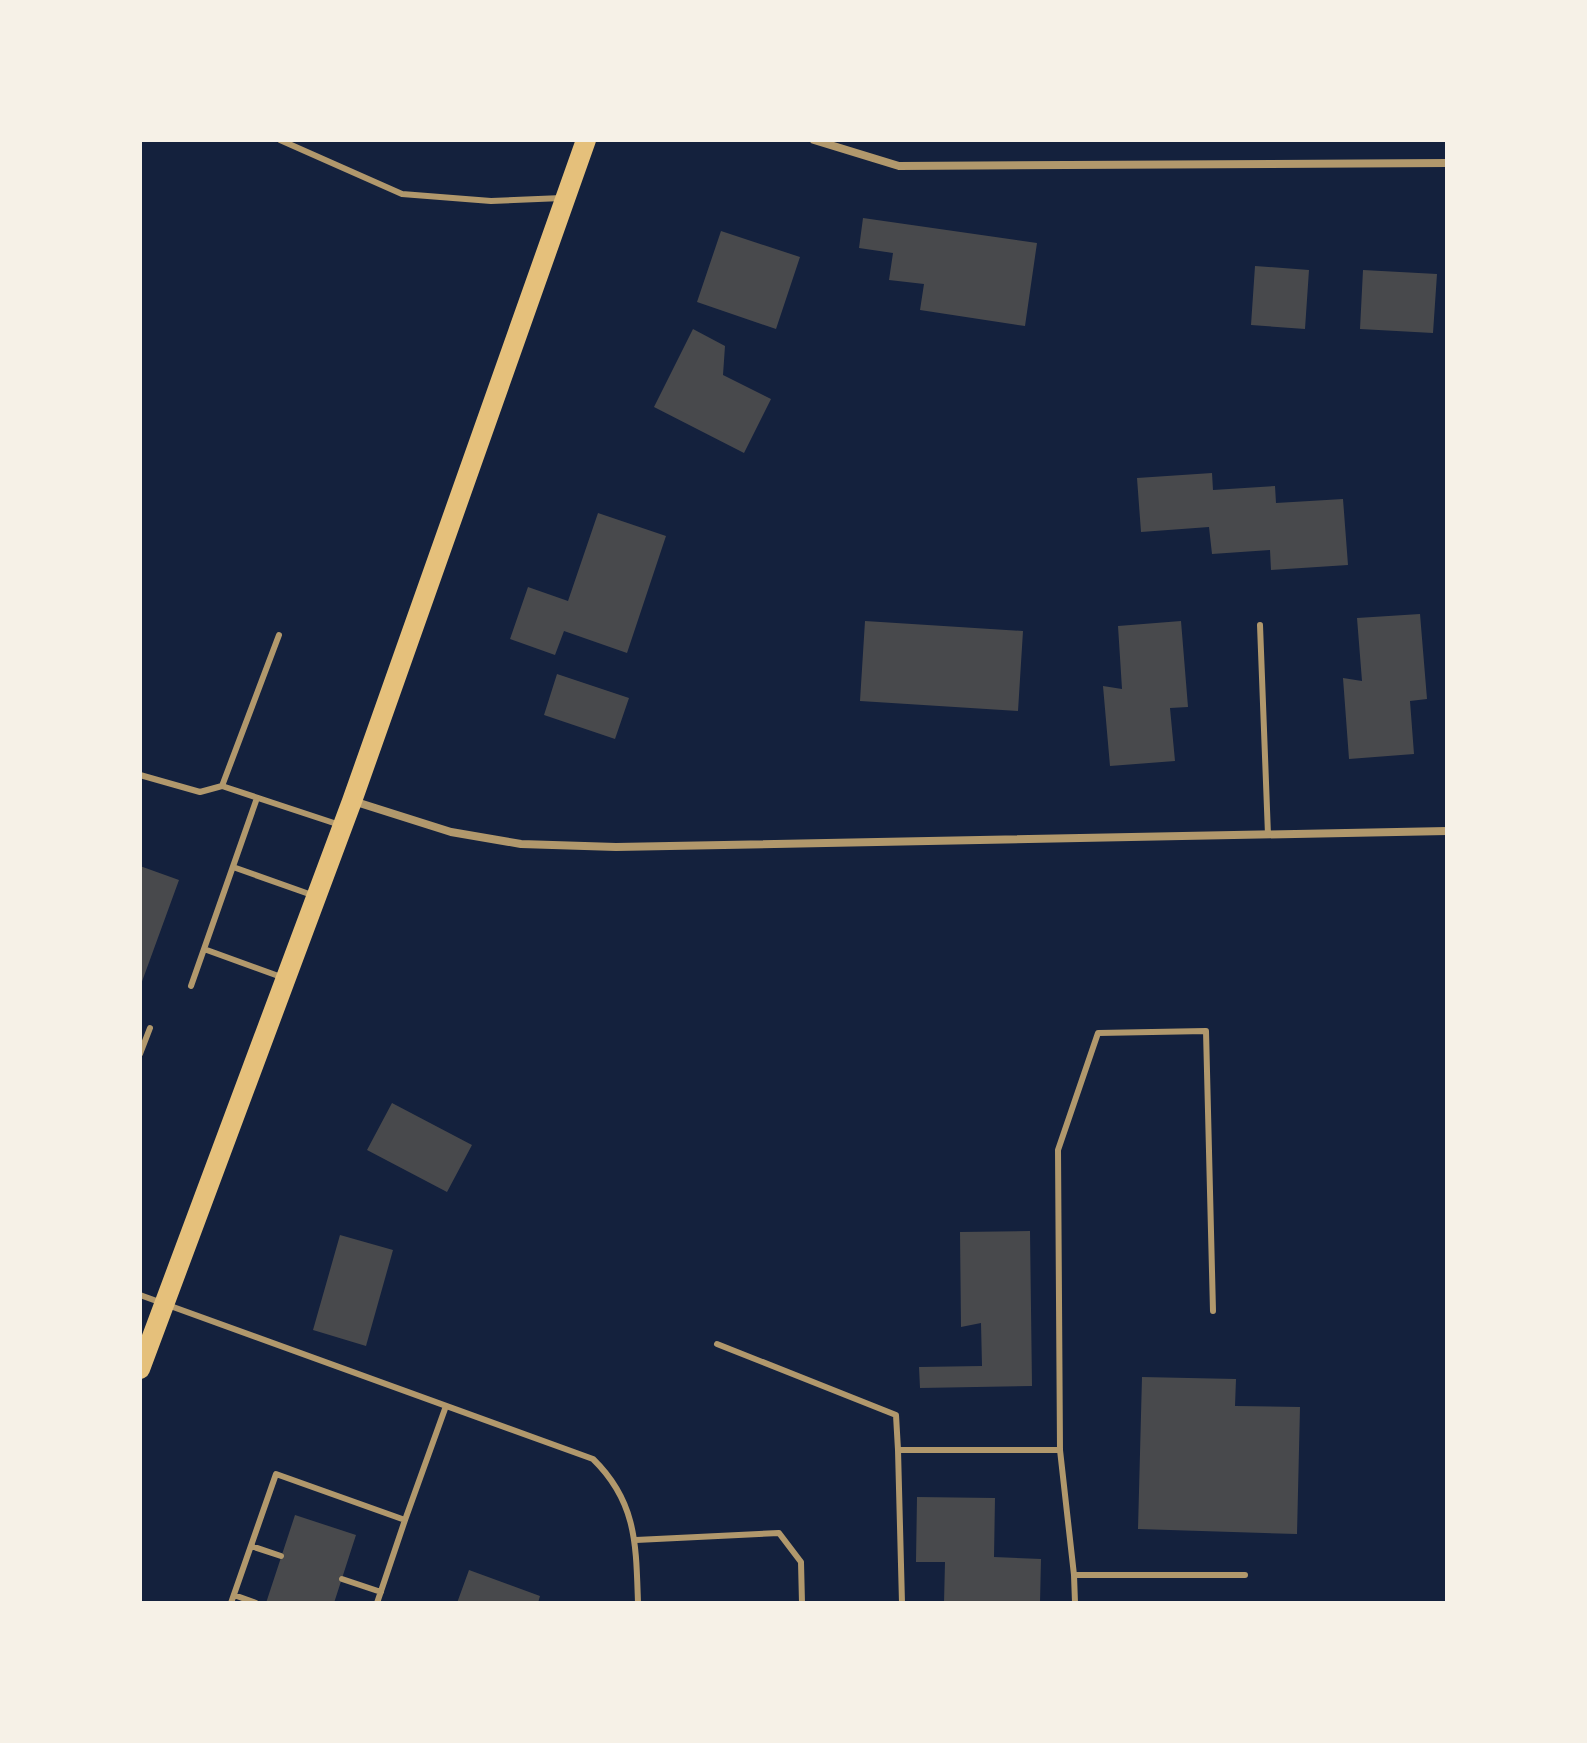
<svg xmlns="http://www.w3.org/2000/svg" width="1587" height="1743" font-family="'Fira Sans Condensed',sans-serif">
  <rect width="100%" height="100%" fill="#14213d"/>
  <path fill="#48494c" d="M863 218 1037 243 1025 326 920 310 924 284 889 280 893 253 859 248Z
    M721 231 800 257 776 329 697 302Z
    M1255 266 1309 270 1305 329 1251 325Z
    M1363 270 1437 274 1433 333 1360 329Z
    M693 329 725 346 723 375 771 399 744 453 654 407Z
    M1212 473 1213 490 1275 486 1276 503 1343 499 1348 565 1271 570 1270 550 1212 554 1209 527 1141 532 1137 478Z
    M598 513 666 536 627 653 564 631 555 655 510 639 528 587 568 601Z
    M1420 614 1427 699 1410 701 1414 754 1349 759 1343 678 1362 681 1357 618Z
    M865 621 1023 631 1018 711 860 701Z
    M1181 621 1188 707 1170 708 1175 761 1110 766 1103 686 1122 689 1118 626Z
    M557 674 629 698 615 739 544 715Z
    M140 866 179 880 140 987Z
    M392 1103 472 1145 447 1192 367 1150Z
    M1030 1231 1032 1386 920 1388 919 1367 982 1366 981 1323 961 1327 960 1232Z
    M340 1235 393 1250 366 1346 313 1330Z
    M1142 1377 1236 1379 1235 1406 1300 1407 1297 1534 1138 1529Z
    M917 1497 995 1498 994 1557 1041 1559 1040 1603H944L945 1562H916Z
    M295 1515 356 1535 334 1603H266Z
    M469 1570 540 1596 538 1603H457Z"/>
  <g fill="none" stroke-linecap="round" stroke-linejoin="round">
    <path stroke="#b1986c" stroke-width="6" d="M280 140 402 194 491 201 562 198
      M1260 625 1268 835
      M140 775 200 792 222 786 340 825
      M222 786 279 635
      M233 867 312 895
      M204 949 284 978
      M191 986 257 798
      M140 1054 150 1028
      M140 1295 593 1459C637 1502 636 1545 638 1603
      M717 1344 896 1415 898 1450
      M636 1540 779 1533 801 1562 802 1603
      M251 1546 281 1556
      M1074 1575 1060 1450 1058 1150 1098 1033 1206 1031 1213 1311
      M342 1579 381 1592
      M234 1595 256 1603
      M231 1603 276 1474 405 1520 446 1406
      M377 1603 405 1520
      M902 1603 898 1450H1060
      M1075 1603 1074 1575H1245"/>
    <path stroke="#b1986c" stroke-width="8" d="M814 140 899 166 1447 163
      M353 801 451 832 521 844 616 847 1447 831"/>
    <path stroke="#e5c07b" stroke-width="20" d="M140 1369 352 801 586 140"/>
  </g>
  <rect width="1587" height="1743" fill="none" stroke="#f6f1e7" stroke-width="284"/>
</svg>
